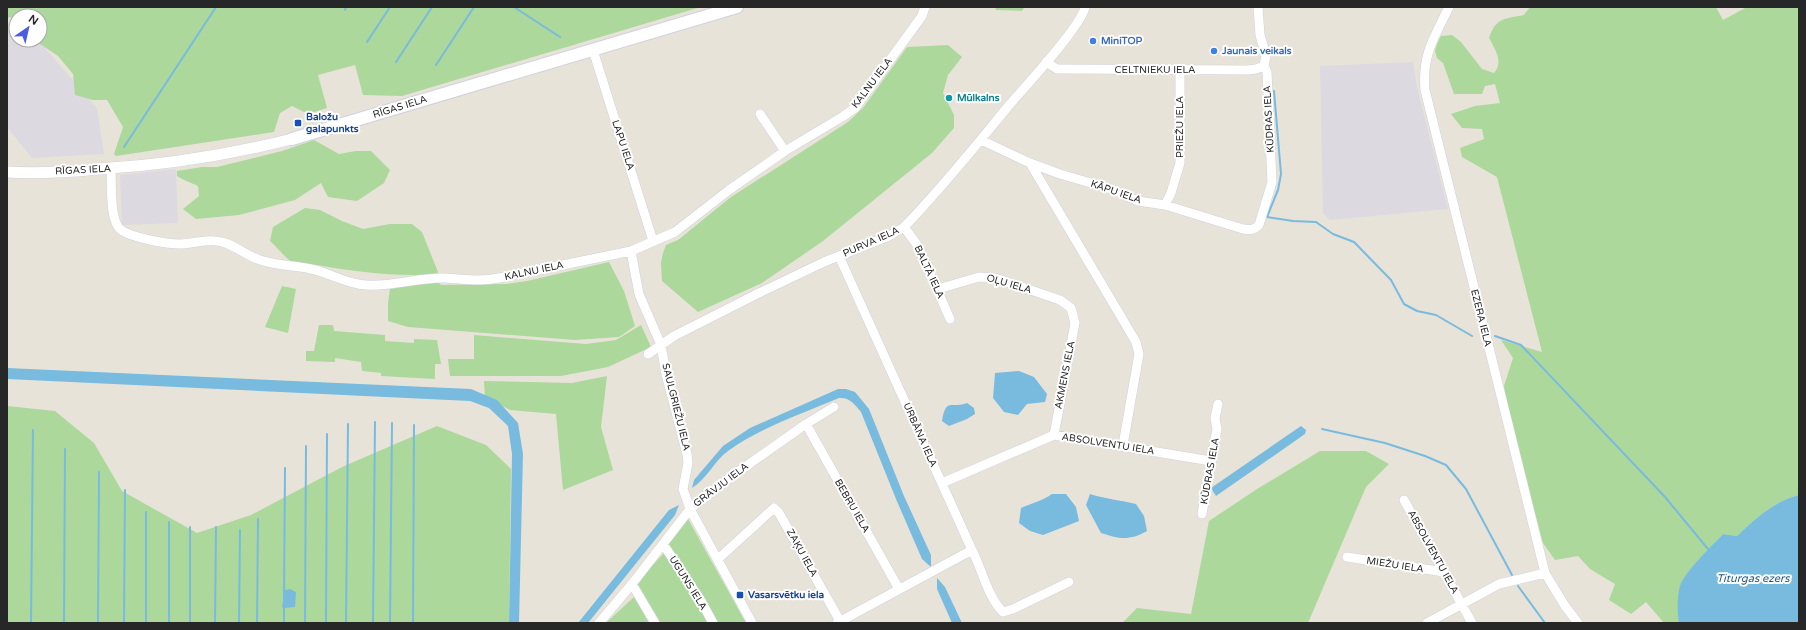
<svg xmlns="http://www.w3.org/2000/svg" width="1806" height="630" font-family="'Varela Round',sans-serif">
  <rect width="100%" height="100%" fill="#e8e3d9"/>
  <path fill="#dcdae0" d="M7 30H16V40H38L97 108 104 154 32 158 7 127Z
    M1413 62 1417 87 1448 209 1330 220 1323 213 1320 66Z
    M176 169 178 223 122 225 120 175Z"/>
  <path fill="#acd89c" d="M7 7H701L402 96 363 95 355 65 318 75 327 108 308 114 292 106 280 113 274 132 116 156 114 154 123 127 107 100H93L75 95 73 74 58 56 34 40H40V16H16V21L12 17 7 18Z
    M995 7H1024V8L1022 11 996 10Z
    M1530 7H1716L1723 20 1747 7H1799V495C1774 501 1755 519 1737 536L1723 534 1693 566 1688 574 1678 615 1679 623H1664L1646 602 1631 614 1609 600 1615 584 1590 569 1578 556 1555 560 1543 543 1511 424 1504 386 1513 358 1501 340 1542 352 1497 177 1462 157 1460 148 1484 139 1482 129 1462 128 1451 114 1475 106 1500 103 1495 84 1485 86 1482 94H1454L1443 63 1437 58 1435 51 1437 44 1441 36 1452 35 1461 42 1482 69 1494 73C1504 62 1495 49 1489 38 1496 17 1505 19 1524 15Z
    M948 45 962 57 948 75 943 93 954 115V128L932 153 823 241 762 283 698 312 662 281 661 263 663 253 666 245 678 240 731 197 848 122 863 108 907 47Z
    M314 140 339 154 356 151H371L390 170 384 183 357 201 328 197 321 183 295 200 239 215 196 219 183 209 199 196 198 186 182 179 177 176V171L202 167H217L282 151Z
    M305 208 320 210 342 221 363 229 390 224H412L422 232 438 272 437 274C397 277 356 272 317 265 310 264 302 266 295 264 289 262 276 246 270 241L273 227Z
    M609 262 624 291 635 326 619 337 575 340 408 327 388 321V303L390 289 437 281 441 285 506 284 527 281Z
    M282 286 296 289 288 333 265 327Z
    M319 325H333L334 331 385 335V341L414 343V339L437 340 441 364H435V379L381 376V373L362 371 361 362 335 358V362L306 361V351H314Z
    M641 325 651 347 608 367 561 376H450L448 359H474V335L586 344 616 340Z
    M607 376 601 427 613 470 563 490 556 414 510 410 485 397 484 381 572 383Z
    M7 406 55 411 94 443 122 491 197 533 251 515 342 467 437 426 486 445 511 469 509 623H7Z
    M1320 451H1366L1389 464 1366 487 1308 623H1122L1137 608 1191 614 1209 521 1257 489Z
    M688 519 746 623H716L667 543Z
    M666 551 689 588 708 623H658L636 583Z
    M634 597 649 623H606L608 621Z"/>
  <path fill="#78bbde" d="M7 368 471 389 497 400 518 423 523 454 519 623H509L512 454 508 426 489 408 470 401 7 379Z
    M1019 371 1034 377 1047 394 1045 402 1027 404 1018 415 1004 412 993 398 995 373Z
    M838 389H846L855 392 869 409 904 496 931 555V567L922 559 896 499 861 412C855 405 850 397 839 398 804 413 759 428 728 451 714 461 707 479 692 488L694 480 723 446 750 428Z
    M967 403 974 408 975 414 967 419 949 426 942 421C946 397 951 409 967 403Z
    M1301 426 1306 430 1305 434 1216 496 1211 488Z
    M1052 494H1066L1076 507 1079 521 1043 535 1030 531 1019 523 1021 508C1032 503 1042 501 1052 494Z
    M1090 494C1105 499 1121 500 1136 504L1144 516 1147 531C1129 541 1120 539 1101 533L1086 505Z
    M1799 495V623H1679C1677 613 1677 597 1680 586 1685 571 1712 546 1723 534L1737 536C1755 519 1774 501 1799 495Z
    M679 505 675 515 588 623H578L669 510Z
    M937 578 945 587 962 623H952L937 589Z
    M290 589 296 592 295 607 284 608 282 607 285 590Z"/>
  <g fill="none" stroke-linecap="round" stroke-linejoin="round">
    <path stroke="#78bbde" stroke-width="2" d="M514 7 560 37
      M345 10 346 7
      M367 42 390 7
      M396 62 432 7
      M436 65 474 7
      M1274 91 1281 174 1278 190 1267 217 1293 221 1316 222 1333 234 1354 242 1391 280 1404 304 1417 311 1436 315 1472 336
      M124 147 216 7
      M1495 336 1521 345 1665 497 1708 549
      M1322 429 1385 443 1425 456 1446 465 1466 489 1512 575
      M1518 586 1545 623
      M284 599 285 468
      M31 623 33 430
      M64 623 65 449
      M98 623 99 472
      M124 623 125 490
      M146 623V512
      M169 623V522
      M190 623V527
      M215 623 216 527
      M239 623 240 530
      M257 623 258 519
      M284 623V607
      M305 623 306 446
      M326 623 327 434
      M346 623 348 424
      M373 623 375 422
      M390 623 392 423
      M413 623 414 425"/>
    <g stroke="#cfd1de" stroke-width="10">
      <path id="minor" d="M1449 7C1434 38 1422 54 1425 90L1545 573 1565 606 1578 623
        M593 50 653 241
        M1046 62 1057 69H1063L1248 70 1256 69 1264 66
        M760 114 785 151
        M981 140 1030 163 1060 174 1111 189 1138 201 1165 205 1243 229C1251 230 1254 230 1259 225L1272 182 1267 72 1264 66 1266 56 1260 35 1258 7
        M1030 163 1136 342 1139 354 1123 445
        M111 169C112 183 109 221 121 230 133 238 166 244 180 244 194 244 208 238 222 242 235 245 247 256 260 260 277 266 294 265 311 269 330 273 346 284 366 285 392 287 419 277 445 278 465 279 479 282 499 278L631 251 675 232 729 190 785 151 842 117 855 108 922 16 925 7
        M1165 205 1171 193 1180 163V70
        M904 227 918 246 950 319
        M631 251 639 294 661 345 666 374 687 454 688 463 683 489 690 509 752 623
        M839 256 972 550C982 569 988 598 1003 612L1013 609 1069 582
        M938 289 979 277 995 278 1060 300 1071 308 1075 323 1054 435
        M648 354 674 336 757 294 824 262 889 236 904 227C942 188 976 145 1011 103 1026 86 1082 25 1085 7
        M806 424 899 589
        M942 483 1054 435 1211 461
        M1404 500 1472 623
        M1202 514 1217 429 1215 418 1218 404
        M663 544 701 601 713 623
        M1347 557 1444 572
        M718 559 774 508 779 513 840 621
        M632 584 655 623
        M599 623 632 584 690 509 728 479 806 424 834 407
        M837 623 972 550
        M1427 623 1499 584 1545 573"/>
    </g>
    <g stroke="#cfd1de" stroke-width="12">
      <path id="tertiary" d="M7 172C37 174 68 172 98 169 164 165 228 155 292 139"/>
    </g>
    <g stroke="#cfd1de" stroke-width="14">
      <path id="secondary" d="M292 139 737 7"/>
    </g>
    <use href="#minor" stroke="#fff" stroke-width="9"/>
    <use href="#tertiary" stroke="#fff" stroke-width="11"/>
    <use href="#secondary" stroke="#fff" stroke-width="12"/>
  </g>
  <g fill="#3f7fe0" stroke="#fff" stroke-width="1.5">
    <circle cx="1093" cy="41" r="4"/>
    <circle cx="1214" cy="51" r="4"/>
  </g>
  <circle fill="#0f9aa8" stroke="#fff" stroke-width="1.5" cx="949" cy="98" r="4"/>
  <g fill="#1a4fb4" stroke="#fff" stroke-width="1.5">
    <rect x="294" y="119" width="8" height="8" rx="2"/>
    <rect x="736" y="591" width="8" height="8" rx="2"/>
  </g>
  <g text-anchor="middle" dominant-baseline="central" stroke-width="4" stroke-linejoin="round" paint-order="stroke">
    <g font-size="10" font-weight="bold" fill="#366cbe" stroke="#fff" text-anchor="start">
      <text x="1101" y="41">MiniTOP</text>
      <text x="1222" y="51">Jaunais veikals</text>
    </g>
    <g font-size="10" fill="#272727" stroke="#fff">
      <text x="1155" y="70">CELTNIEKU IELA</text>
      <text transform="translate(872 83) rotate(-53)">KALNU IELA</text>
      <text transform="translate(400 107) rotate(-17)">RĪGAS IELA</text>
      <text transform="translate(1269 119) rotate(-93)">KŪDRAS IELA</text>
      <text transform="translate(1180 127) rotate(-90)">PRIEŽU IELA</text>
      <text transform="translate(623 145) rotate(72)">LAPU IELA</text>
      <text transform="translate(83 170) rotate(-3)">RĪGAS IELA</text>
      <text transform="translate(1116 192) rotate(19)">KĀPU IELA</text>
      <text transform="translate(871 242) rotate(-24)">PURVA IELA</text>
      <text transform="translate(534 271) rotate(-12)">KALNU IELA</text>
      <text transform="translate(929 272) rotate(65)">BALTĀ IELA</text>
      <text transform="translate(1009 284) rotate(16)">OĻU IELA</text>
      <text transform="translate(1481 318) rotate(76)">EZERA IELA</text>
      <text transform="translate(1065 375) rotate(-79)">AKMENS IELA</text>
      <text transform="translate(676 407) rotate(76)">SAULGRIEŽU IELA</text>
      <text transform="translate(920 435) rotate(66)">URBĀNA IELA</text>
      <text transform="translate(1108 444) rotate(9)">ABSOLVENTU IELA</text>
      <text transform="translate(1210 471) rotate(-80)">KŪDRAS IELA</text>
      <text transform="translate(721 485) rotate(-37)">GRĀVJU IELA</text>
      <text transform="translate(852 506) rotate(60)">BEBRU IELA</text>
      <text transform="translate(1433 552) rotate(61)">ABSOLVENTU IELA</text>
      <text transform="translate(802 553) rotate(61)">ZAĶU IELA</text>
      <text transform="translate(1395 565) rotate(9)">MIEŽU IELA</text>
      <text transform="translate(688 583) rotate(58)">UGUNS IELA</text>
    </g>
    <g font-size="10" font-weight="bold" fill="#0d838f" stroke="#fff" text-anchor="start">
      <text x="957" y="98">Mūlkalns</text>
    </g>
    <g font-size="10" font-weight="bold" fill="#164399" stroke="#fff" text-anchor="start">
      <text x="306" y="117">Baložu<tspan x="306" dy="12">galapunkts</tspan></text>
      <text x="748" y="595">Vasarsvētku iela</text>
    </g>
    <g font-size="11" font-style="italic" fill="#1c5985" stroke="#fff">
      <text x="1753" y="578">Titurgas ezers</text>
    </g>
  </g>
  <rect width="1806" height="630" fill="none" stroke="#272727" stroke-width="16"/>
  <g transform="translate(28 28) rotate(34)"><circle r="19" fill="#ffffff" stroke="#a9a9a9"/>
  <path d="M0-3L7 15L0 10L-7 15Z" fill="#4b5ce3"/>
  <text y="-6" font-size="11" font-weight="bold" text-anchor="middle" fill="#272727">N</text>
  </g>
</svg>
